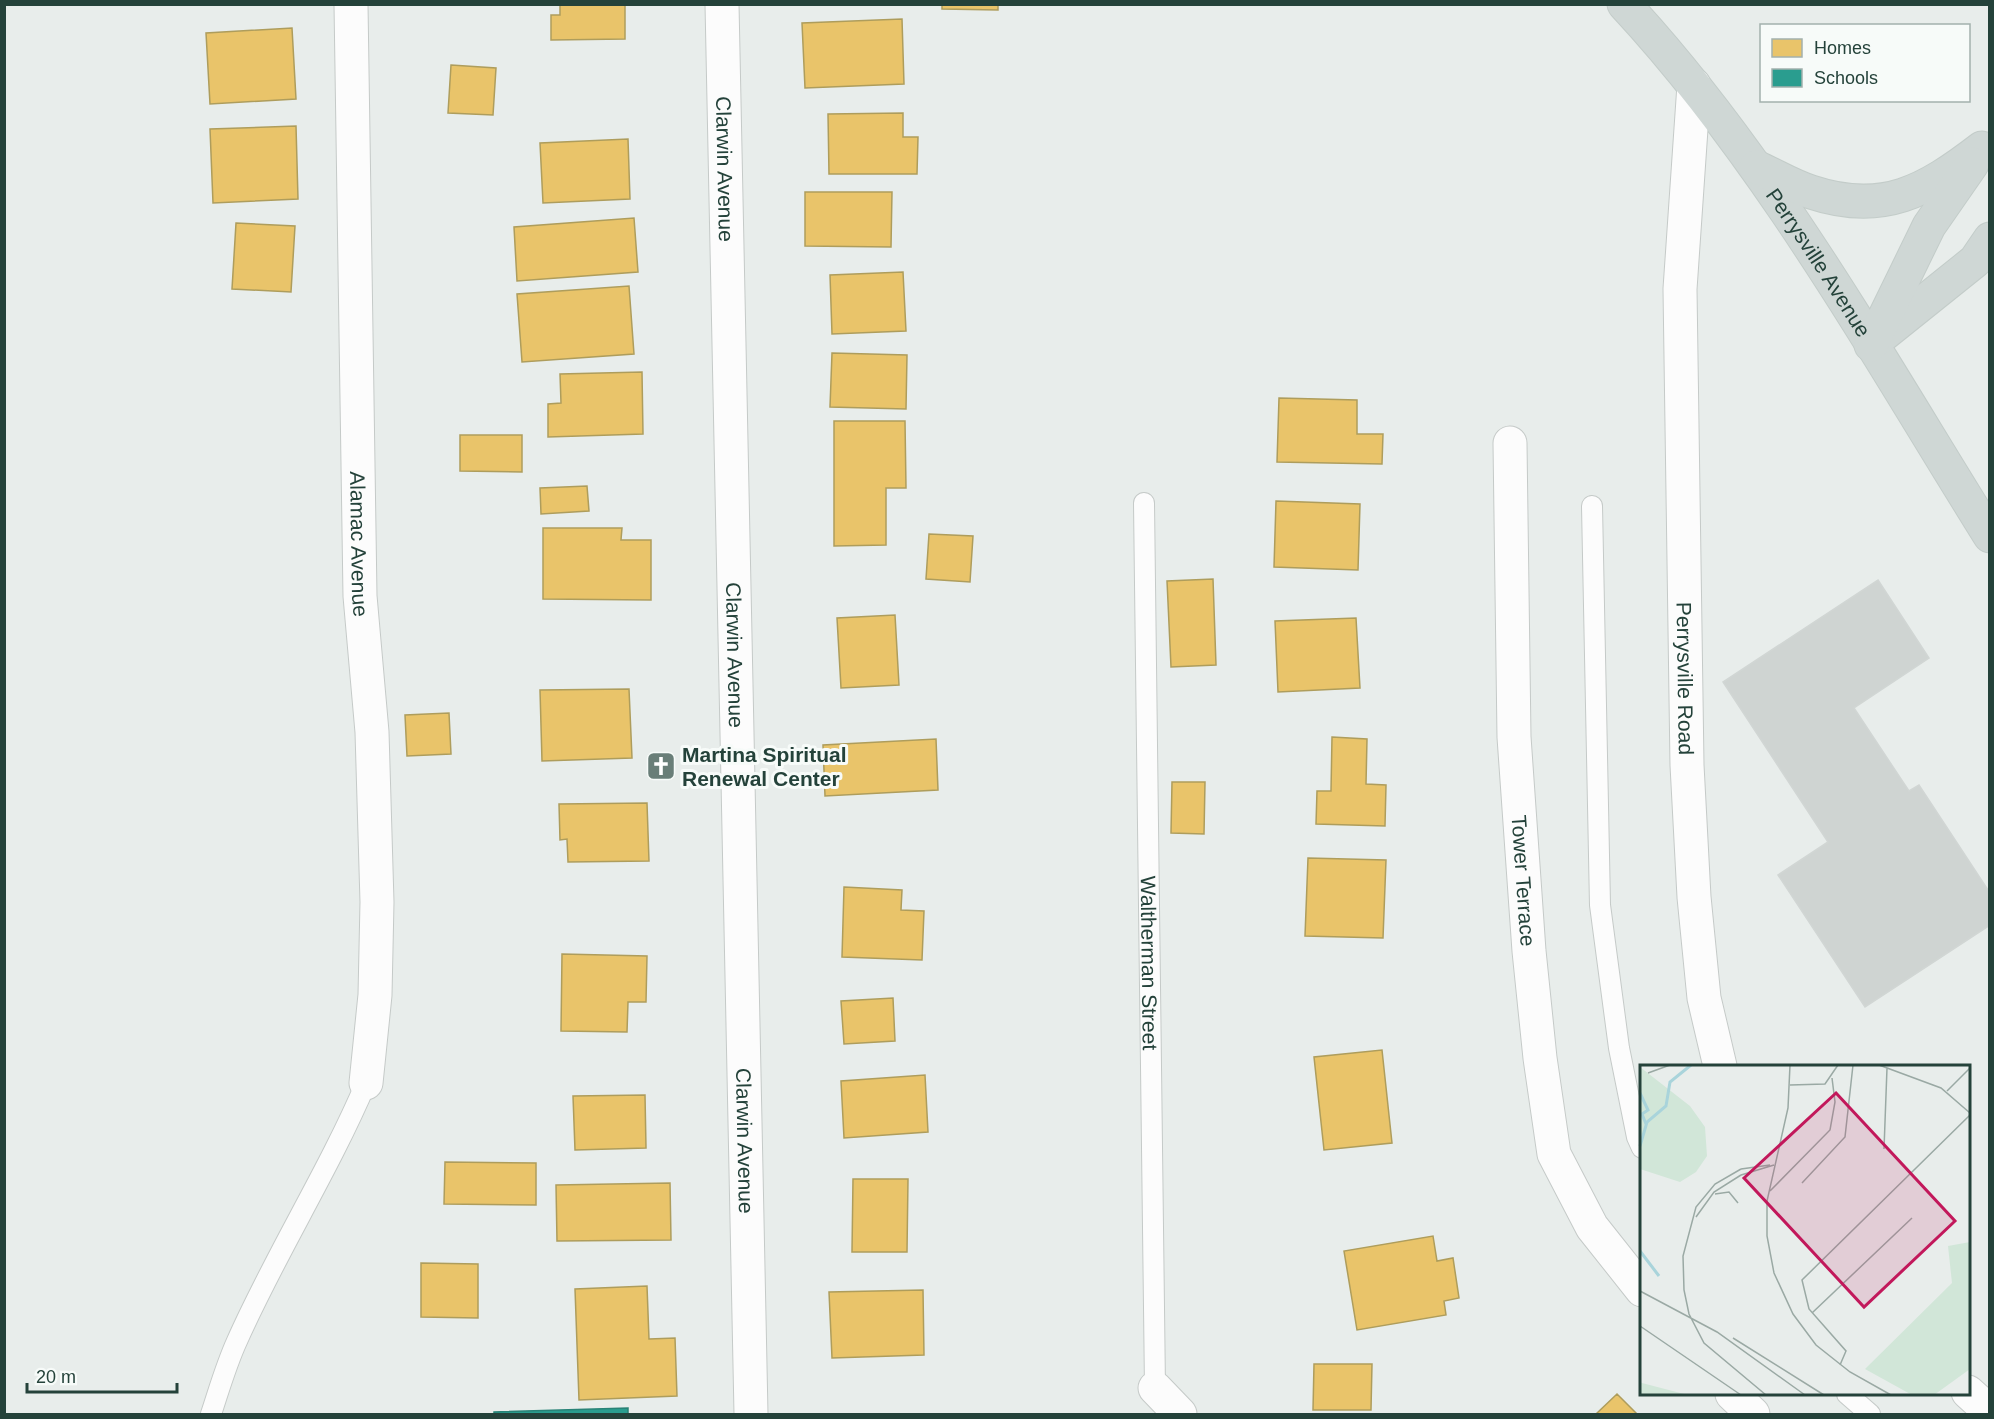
<svg xmlns="http://www.w3.org/2000/svg" width="1994" height="1419" font-family="Helvetica,sans-serif">
  <rect width="100%" height="100%" fill="#e8edeb"/>
  <path fill="#e9c46a" stroke="#ae9d5c" stroke-width="1.5" d="M560 4H625V39L551 40V15H560Z
    M942 4H998V10L942 9Z
    M902 19 904 84 805 88 802 23Z
    M292 28 296 99 210 104 206 33Z
    M451 65 496 68 493 115 448 113Z
    M903 113V137H918L917 174H829L828 114Z
    M296 126 298 199 213 203 210 129Z
    M628 139 630 199 543 203 540 143Z
    M805 192H892L891 247 805 246Z
    M634 218 638 272 517 281 514 227Z
    M236 223 295 226 291 292 232 289Z
    M903 272 906 331 832 334 830 275Z
    M629 286 634 354 522 362 517 294Z
    M832 353 907 355 906 409 830 407Z
    M642 372 643 434 548 437V404L561 403 560 374Z
    M1279 398 1357 400V434H1383L1382 464 1277 462Z
    M834 421H905L906 488H886V545L834 546Z
    M460 435H522V472L460 471Z
    M587 486 589 511 541 514 540 488Z
    M1276 501 1360 504 1358 570 1274 567Z
    M543 528H622L621 540H651V600L543 599Z
    M929 534 973 536 970 582 926 579Z
    M1213 579 1216 665 1171 667 1167 581Z
    M895 615 899 685 841 688 837 618Z
    M1356 618 1360 688 1278 692 1275 621Z
    M629 689 632 758 542 761 540 690Z
    M449 713 451 754 407 756 405 715Z
    M1332 737 1367 739 1366 784 1386 785 1385 826 1316 824 1317 791H1331Z
    M936 739 938 790 825 796 823 745Z
    M1172 782H1205L1204 834 1171 833Z
    M647 803 649 861 568 862 567 839 560 840 559 804Z
    M1308 858 1386 860 1383 938 1305 936Z
    M844 887 902 890 901 910 924 911 922 960 842 957Z
    M562 954 647 956 646 1002H628L627 1032 561 1031Z
    M893 998 895 1041 844 1044 841 1001Z
    M1382 1050 1392 1143 1324 1150 1314 1057Z
    M925 1075 928 1132 844 1138 841 1081Z
    M645 1095 646 1148 575 1150 573 1096Z
    M445 1162 536 1163V1205L444 1204Z
    M853 1179H908L907 1252H852Z
    M670 1183 671 1240 557 1241 556 1185Z
    M1433 1236 1437 1261 1453 1258 1459 1298 1444 1301 1446 1315 1357 1330 1344 1251Z
    M421 1263 478 1264V1318L421 1317Z
    M647 1286 649 1339 675 1338 677 1396 579 1400 575 1289Z
    M923 1290 924 1355 832 1358 829 1292Z
    M1314 1364H1372L1371 1410H1313Z
    M1617 1394 1637 1414H1596Z"/>
  <path fill="#2a9d8f" stroke="#288276" stroke-width="1.5" d="M628 1408V1414H494V1412Z"/>
  <path fill="#cfd4d2" stroke="#d1d6d4" stroke-width="1.5" d="M1878 580 1929 658 1854 708 1909 791 1919 785 1990 893V925L1865 1007 1778 875 1828 842 1723 682Z"/>
  <g fill="none" stroke-linecap="round" stroke-linejoin="round">
    <g stroke="#c5cac8" stroke-width="22">
      <g id="service">
        <path id="s1" d="M1144 503 1155 1388"/>
        <path d="M1592 506 1600 905 1619 1048 1637 1137 1642 1148"/>
        <path d="M1847 1394 1870 1414"/>
        <path d="M211 1414C219 1390 226 1365 237 1341 276 1253 328 1172 366 1083"/>
      </g>
    </g>
    <g stroke="#c5cac8" stroke-width="35">
      <g id="minor">
        <path id="s2" d="M351 4 360 596 372 732 377 902 375 995 366 1083"/>
        <path id="s3" d="M722 4 751 1414"/>
        <path id="s4" d="M1694 85 1680 289 1687 765 1694 897 1704 998 1720 1066"/>
        <path id="s5" d="M1510 443 1514 737 1529 951 1540 1058 1554 1154 1592 1227 1642 1290"/>
        <path d="M1155 1388 1180 1414"/>
        <path d="M1968 1392 1990 1412"/>
        <path d="M1732 1394 1753 1414"/>
      </g>
    </g>
    <g stroke="#c3ccc9" stroke-width="35">
      <g id="primary">
        <path id="s6" d="M1624 4C1769 160 1878 357 1990 536"/>
        <path d="M1756 167C1774 175 1792 186 1811 192 1883 216 1926 191 1982 148"/>
        <path d="M1879 338 1975 261 1990 239"/>
        <path d="M1871 345 1929 226 1972 164"/>
      </g>
    </g>
    <use href="#service" stroke="#fcfcfc" stroke-width="20"/>
    <use href="#minor" stroke="#fcfcfc" stroke-width="33"/>
    <use href="#primary" stroke="#cfd7d5" stroke-width="33"/>
  </g>
  <defs>
    <g id="church-square" transform="scale(1.5)"><rect x="-9" y="-9" width="18" height="18" rx="4" fill="#697e78" stroke="#f7fbf9"/><path d="M-1.2-6h2.4v3.5h3.3v2.4h-3.3V6h-2.4V-.1h-3.3v-2.4h3.3Z" fill="#fff"/></g>
  </defs>
  <g fill-rule="evenodd">
    <use href="#church-square" x="661" y="766"/>
  </g>
  <g text-anchor="middle" dominant-baseline="central" stroke-width="6" stroke-linejoin="round" paint-order="stroke">
    <g font-size="21" fill="#24423a" stroke="#f7fbf9">
      <text stroke="none"><textPath href="#s3" startOffset="165">Clarwin Avenue</textPath></text>
      <text stroke="none"><textPath href="#s6" startOffset="324">Perrysville Avenue</textPath></text>
      <text stroke="none"><textPath href="#s2" startOffset="540">Alamac Avenue</textPath></text>
      <text stroke="none"><textPath href="#s3" startOffset="651">Clarwin Avenue</textPath></text>
      <text stroke="none"><textPath href="#s4" startOffset="594">Perrysville Road</textPath></text>
      <text stroke="none"><textPath href="#s5" startOffset="438">Tower Terrace</textPath></text>
      <text stroke="none"><textPath href="#s1" startOffset="460">Waltherman Street</textPath></text>
      <text stroke="none"><textPath href="#s3" startOffset="1137">Clarwin Avenue</textPath></text>
    </g>
    <g font-size="21" font-weight="bold" fill="#24423a" stroke="#f7fbf9" text-anchor="start">
      <text x="682" y="754">Martina Spiritual<tspan x="682" dy="24">Renewal Center</tspan></text>
    </g>
  </g>
  <g transform="translate(1640 1065)">
    <rect width="330" height="330" fill="#e8edeb"/>
    <path d="M0 2 50 41 65 62 67 91 56 107 40 117 0 104ZM330 177V304L294 330H272L225 304 312 218 308 181ZM0 317 2 318 48 330H0Z" fill="#d1e6d8"/>
    <path fill="none" stroke="#a9d4db" stroke-width="3" d="M0 28 8 45 2 49 6 59M0 81 7 57 26 41 30 17 51 0M0 186 19 211"/>
    <path fill="none" stroke="#9aa9a4" stroke-width="1.5" d="M150 0 148 43 127 136V171L134 208 153 249 176 280 210 307 251 330M239 0 301 23 330 48M8 8 30 0M150 20 185 19 198 0M307 26 330 3M244 84 247 3M101 104 130 100M101 104 75 119 56 142 43 191 44 225 49 249 64 278 126 330M101 110 134 100M162 118 205 72 213 0M130 126 190 65 195 37 192 13M75 129 89 127 98 138M56 152 74 127 101 110M0 226 77 267 165 330M172 248 272 153M0 261 101 330M93 273 184 330M200 300 206 286 169 244 162 215 330 50"/>
    <path fill="#c2185b" fill-opacity="0.15" stroke="#c2185b" stroke-width="3" d="M196 28 315 156 224 242 104 113Z"/>
    <rect width="330" height="330" fill="none" stroke="#24423a" stroke-width="3"/>
  </g>
  <rect width="1994" height="1419" fill="none" stroke="#24423a" stroke-width="12"/>
  <rect x="1760" y="24" width="210" height="78" fill="#f7fbf9" stroke="#a3b1ad" stroke-width="1.5"/>
  <rect x="1772" y="39" width="30" height="18" fill="#e9c46a" stroke="#a3b1ad" stroke-width="1.5"/>
  <text x="1814" y="54" font-size="18" fill="#24423a">Homes</text>
  <rect x="1772" y="69" width="30" height="18" fill="#2a9d8f" stroke="#a3b1ad" stroke-width="1.5"/>
  <text x="1814" y="84" font-size="18" fill="#24423a">Schools</text>
  <path d="M27 1383v9h150v-9" fill="none" stroke="#24423a" stroke-width="3"/>
  <text x="36" y="1383" font-size="18" fill="#24423a" stroke="#f7fbf9" stroke-width="4.5" paint-order="stroke">20 m</text>
</svg>
